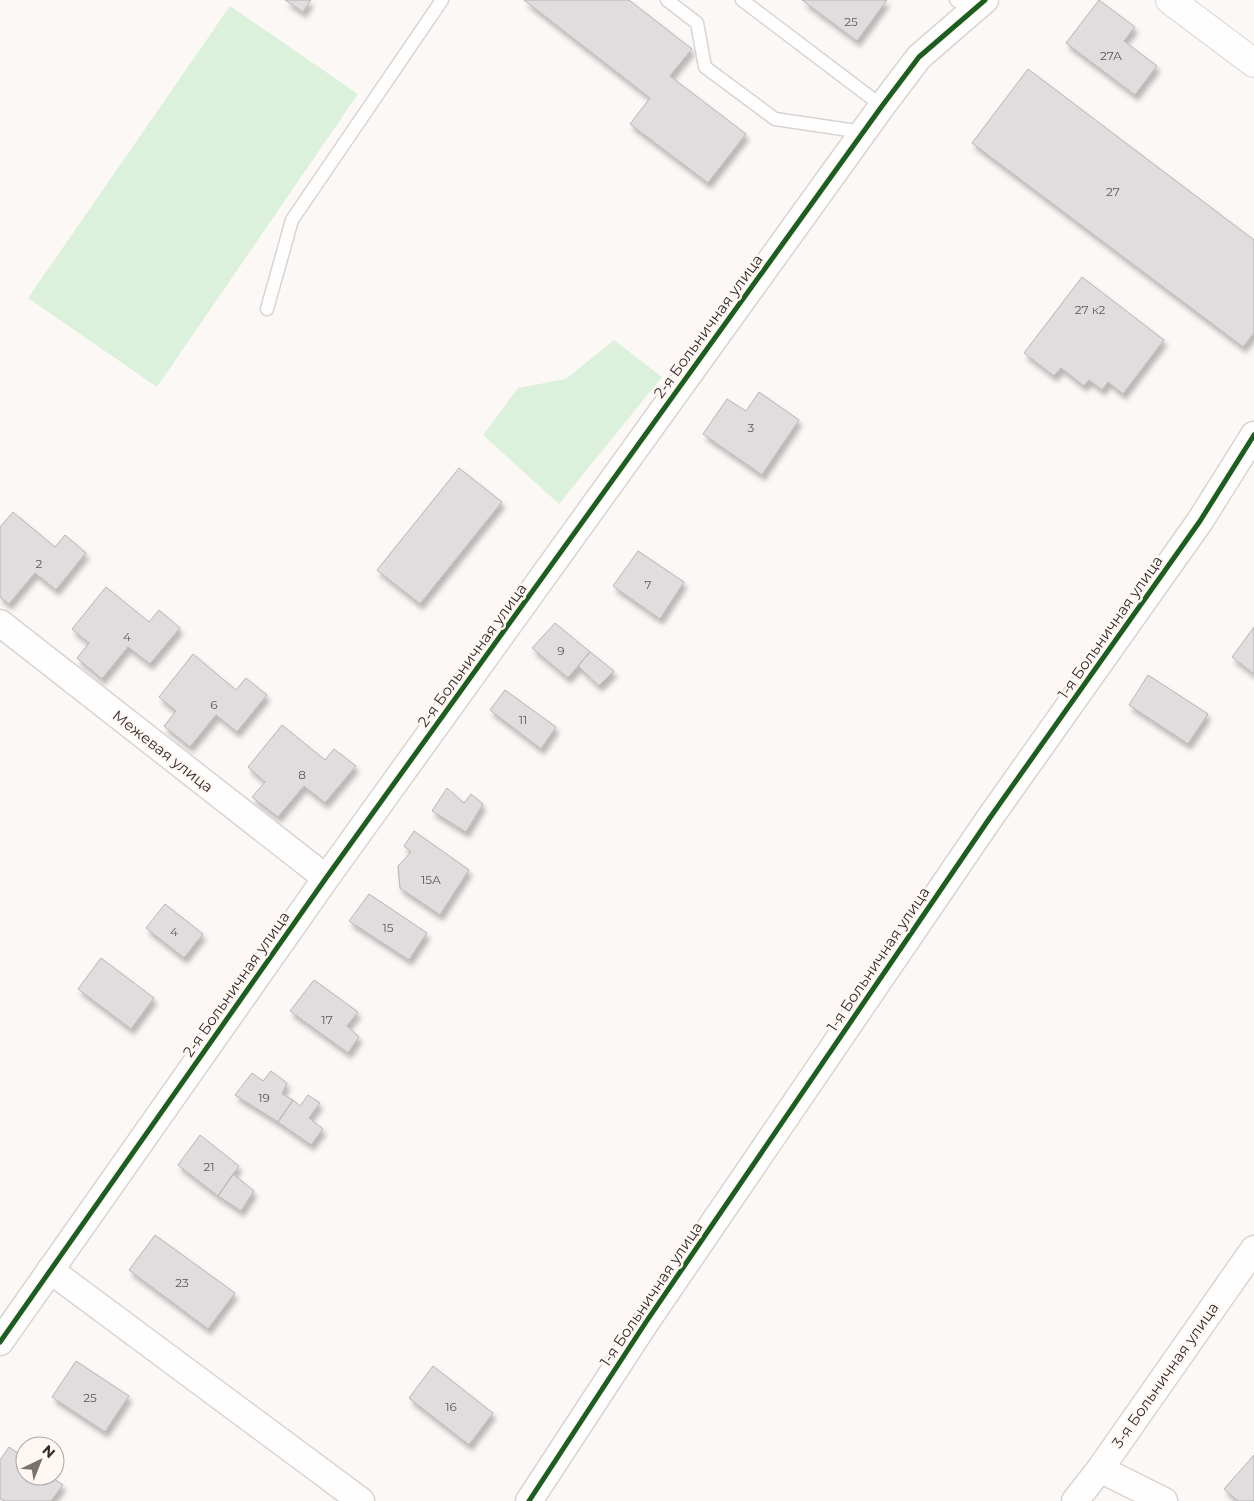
<svg xmlns="http://www.w3.org/2000/svg" width="1254" height="1501" font-family="Montserrat,sans-serif">
  <defs>
    <filter id="shadow"><feDropShadow dx="3" dy="5.5" stdDeviation="2.5" flood-color="#0004"/></filter>
  </defs>
  <rect width="100%" height="100%" fill="#fcf8f6"/>
  <path fill="#dcf1dc" d="M230 6 358 94 157 387 28 298Z
    M614 340 662 377 559 504 483 435 518 388 566 379Z"/>
  <path fill="#e0dddf" stroke="#b8b4b6" filter="url(#shadow)" d="M285 0H311L303 12Z
    M524 0H629L692 49 670 76 746 134 708 183 630 124 650 98Z
    M802 0H887L857 41Z
    M1099 0 1135 27 1124 41 1157 66 1135 95 1066 43Z
    M1028 69 1254 240V333L1243 347 972 143Z
    M1082 277 1164 340 1123 394 1108 382 1102 390 1089 380 1084 386 1061 368 1054 376 1024 353Z
    M759 392 799 420 762 475 703 434 727 399 746 411Z
    M459 468 502 502 420 604 377 570Z
    M13 512 55 547 65 535 86 553 56 590 35 573 9 604 0 597V527Z
    M638 551 684 582 660 619 613 586Z
    M106 587 149 622 159 610 180 628 150 664 128 647 102 679 77 658 89 643 72 629Z
    M555 623 590 652 568 678 532 648Z
    M1254 627V674L1232 657Z
    M590 652 614 671 599 686 578 666Z
    M193 654 236 690 246 678 267 695 237 732 216 715 190 747 164 726 176 711 159 697Z
    M1148 675 1208 714 1188 744 1129 705Z
    M505 690 556 727 541 749 490 710Z
    M282 725 325 760 334 749 356 766 325 803 304 786 278 817 252 797 265 782 248 767Z
    M447 788 464 803 471 794 483 804 466 832 432 811Z
    M414 831 469 870 440 915 400 888 398 866 411 852 404 846Z
    M369 894 427 933 409 960 349 921Z
    M165 904 203 934 184 958 146 928Z
    M101 958 154 998 131 1029 78 989Z
    M314 980 358 1012 347 1026 359 1037 348 1053 290 1011Z
    M271 1071 287 1083 282 1094 293 1100 278 1122 235 1095 252 1073 263 1081Z
    M308 1095 320 1103 309 1118 323 1129 311 1145 278 1122 293 1100 300 1106Z
    M200 1135 239 1166 218 1196 178 1165Z
    M233 1174 254 1191 241 1211 218 1196Z
    M155 1235 235 1293 208 1329 129 1270Z
    M76 1361 129 1396 105 1432 52 1397Z
    M433 1366 493 1413 469 1445 409 1398Z
    M9 1447 25 1458V1476H50L63 1485 51 1501H5L0 1498V1460Z
    M1254 1455V1501H1238L1224 1489Z"/>
  <g fill="none" stroke-linecap="round" stroke-linejoin="round">
    <g stroke="#d9d4d1" stroke-width="15">
      <path id="lane" d="M667 0 697 23 705 67 775 119 863 132
        M742 0 882 106
        M956 0 972 11
        M267 309 292 220 442 0"/>
    </g>
    <g stroke="#d9d4d1" stroke-width="29">
      <path id="street" d="M0 623 326 878
        M50 1270 361 1501
        M0 1342 326 878 882 106 919 57 985 0
        M1100 1469 1164 1501
        M529 1501 646 1322 989 819 1200 521 1254 435
        M1075 1501 1100 1469 1254 1249"/>
    </g>
    <g stroke="#d9d4d1" stroke-width="30">
      <path id="secondary" d="M1170 0 1254 63"/>
    </g>
    <use href="#lane" stroke="#fffefe" stroke-width="12"/>
    <use href="#street" stroke="#fffefe" stroke-width="26"/>
    <use href="#secondary" stroke="#fffefe" stroke-width="28"/>
    <g stroke="#fff7f3" stroke-width="8">
      <path id="cycleway" d="M0 1342 326 878 882 106 919 57 985 0
        M529 1501 646 1322 989 819 1200 521 1254 435"/>
    </g>
    <use href="#cycleway" stroke="#1b5e20" stroke-width="5"/>
  </g>
  <g text-anchor="middle" dominant-baseline="central" stroke-width="5" stroke-linejoin="round" paint-order="stroke">
    <g font-size="12" fill="#5e5856">
      <text x="851" y="21">25</text>
      <text x="1111" y="55">27А</text>
      <text x="1113" y="191">27</text>
      <text x="1090" y="309">27 к2</text>
      <text x="751" y="427">3</text>
      <text x="39" y="563">2</text>
      <text x="648" y="584">7</text>
      <text x="127" y="636">4</text>
      <text x="561" y="650">9</text>
      <text x="214" y="704">6</text>
      <text x="523" y="719">11</text>
      <text x="302" y="774">8</text>
      <text x="431" y="879">15А</text>
      <text x="388" y="927">15</text>
      <text x="174" y="931">4</text>
      <text x="327" y="1019">17</text>
      <text x="264" y="1097">19</text>
      <text x="209" y="1166">21</text>
      <text x="182" y="1282">23</text>
      <text x="90" y="1397">25</text>
      <text x="451" y="1406">16</text>
    </g>
    <g font-size="15" fill="#332c28" stroke="#fff7f3">
      <text transform="translate(708 326) rotate(-54)">2-я Больничная улица</text>
      <text transform="translate(1110 627) rotate(-55)">1-я Больничная улица</text>
      <text transform="translate(472 655) rotate(-54)">2-я Больничная улица</text>
      <text transform="translate(163 751) rotate(38)">Межевая улица</text>
      <text transform="translate(878 959) rotate(-56)">1-я Больничная улица</text>
      <text transform="translate(236 984) rotate(-55)">2-я Больничная улица</text>
      <text transform="translate(651 1294) rotate(-56)">1-я Больничная улица</text>
      <text transform="translate(1165 1375) rotate(-55)">3-я Больничная улица</text>
    </g>
  </g>
  <g transform="translate(40 1461) rotate(43)"><circle r="24" fill="#fff7f3" stroke="#ada6a2"/>
  <path d="M0-4L9 19L0 12L-9 19Z" fill="#797370"/>
  <text y="-8" font-size="14" font-weight="bold" text-anchor="middle" fill="#332c28">N</text>
  </g>
</svg>
